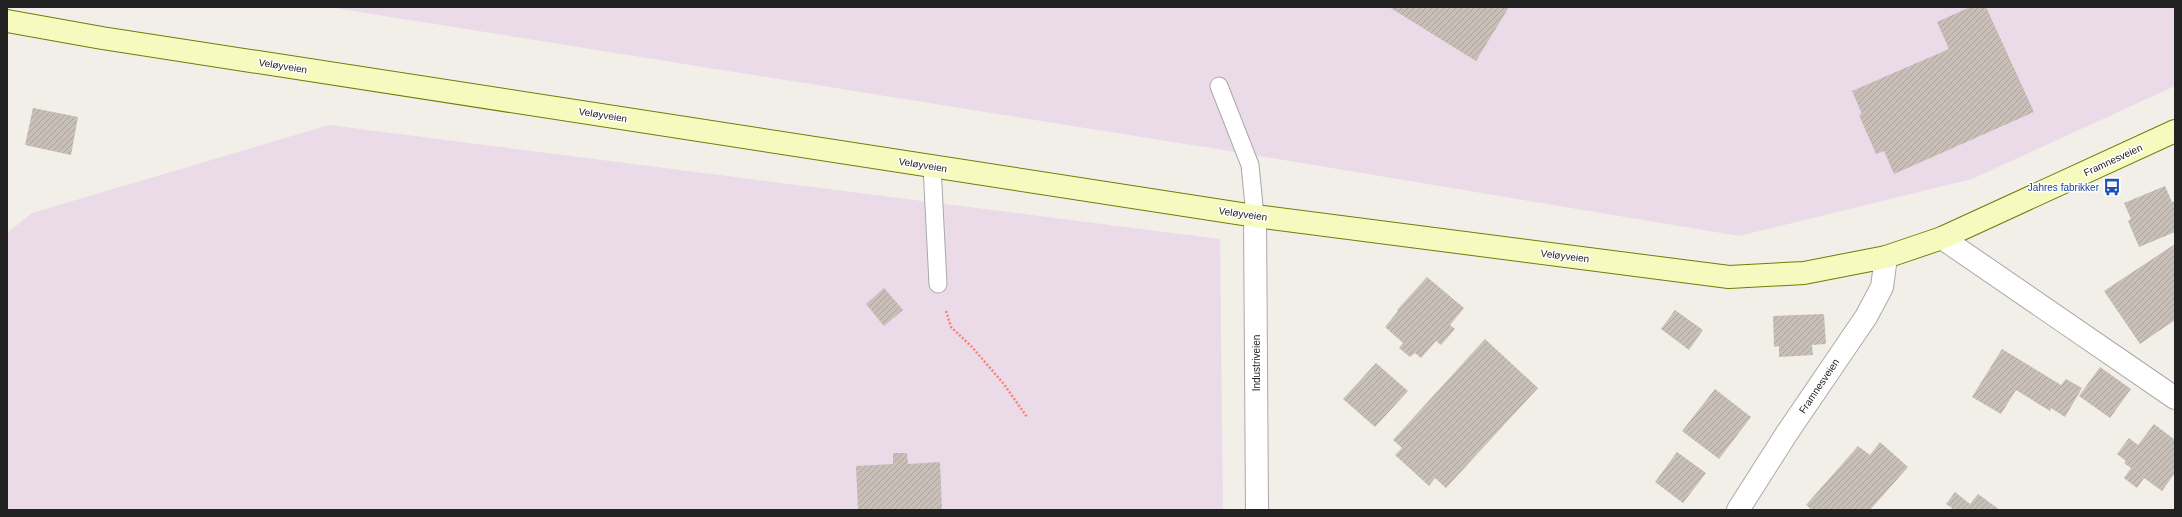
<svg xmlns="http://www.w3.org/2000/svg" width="2182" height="517" font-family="Arial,sans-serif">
  <defs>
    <pattern id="building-hatch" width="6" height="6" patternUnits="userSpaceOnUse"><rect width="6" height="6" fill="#c7bfb8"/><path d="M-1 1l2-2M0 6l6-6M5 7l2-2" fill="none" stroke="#aba49e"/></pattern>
  </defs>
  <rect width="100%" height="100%" fill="#f2efe9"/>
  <path fill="#ebdbe8" d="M328 7H2175V86L1972 179 1739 236 1217 149Z
    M329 125 1220 239 1223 510H7V233L32 213Z"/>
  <path fill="url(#building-hatch)" d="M1389 7H1509L1476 61Z
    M1970 7H1986L2034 112 1894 174 1884 151 1876 154 1859 115 1862 114 1852 91 1949 49 1937 22Z
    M33 108 78 117 71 155 25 145Z
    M2165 186 2172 202 2175 201V232L2139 247 2128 221 2131 219 2124 203Z
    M2175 244V320L2140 344 2104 291Z
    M1427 277 1464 308 1450 325 1455 329 1441 345 1436 341 1421 358 1415 353 1410 357 1399 348 1403 343 1385 327 1398 311 1397 310Z
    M884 288 903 310 884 326 866 304Z
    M1675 310 1703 330 1689 350 1661 329Z
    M1824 314 1826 344 1812 345 1813 355 1779 357V346L1774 347 1773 316Z
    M1485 339 1538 388 1446 488 1435 478 1429 486 1395 455 1402 448 1393 440Z
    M2002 349 2061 385 2066 379 2082 388 2065 417 2051 408 2050 411 2016 390 2001 414 1972 397Z
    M1376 363 1408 391 1375 427 1343 399Z
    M2100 367 2131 389 2110 418 2079 396Z
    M1715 389 1751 417 1719 459 1682 431Z
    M2154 424 2175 440V473L2162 491 2144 478 2137 488 2124 478 2131 468 2124 463 2126 461 2117 454 2129 438 2138 445Z
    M1880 442 1908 467 1870 510H1812L1806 505 1858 446 1870 455Z
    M1677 452 1706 473 1683 503 1655 482Z
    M893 453H907L908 464 940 462 942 510H858L856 466 893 464Z
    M1955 492 1970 504 1978 494 2000 510H1951L1952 508 1946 504Z"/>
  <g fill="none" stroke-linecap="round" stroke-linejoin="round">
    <g stroke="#a9a9a9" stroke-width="19">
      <path id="lane" d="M1219 86 1250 165 1255 216
        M932 166 938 284"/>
    </g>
    <g stroke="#a9a9a9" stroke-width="24">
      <path id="street" d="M1255 216 1257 510
        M1942 238 2175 398
        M1738 510 1787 433 1866 317 1882 287 1886 257"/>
    </g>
    <g stroke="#707d05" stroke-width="24">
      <path id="secondary" d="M7 21 102 38 1255 216 1729 277 1804 273 1886 257 1942 238 2175 131"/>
    </g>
    <path stroke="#fa8072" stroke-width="2.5" stroke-dasharray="2 2" stroke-linecap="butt" d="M946 311 951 327 972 347 1003 383 1027 417"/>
    <use href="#lane" stroke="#fff" stroke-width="17"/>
    <use href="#street" stroke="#fff" stroke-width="22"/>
    <use href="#secondary" stroke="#f7fabf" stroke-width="22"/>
  </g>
  <defs>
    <g id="bus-bare" transform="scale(1.38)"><path d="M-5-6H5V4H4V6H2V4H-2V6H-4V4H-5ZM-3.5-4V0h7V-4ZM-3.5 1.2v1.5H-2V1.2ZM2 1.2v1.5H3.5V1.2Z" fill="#1a4fb4" stroke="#fff" stroke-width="2.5" paint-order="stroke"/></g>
  </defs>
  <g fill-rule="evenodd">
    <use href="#bus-bare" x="2112" y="187"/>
  </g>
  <g text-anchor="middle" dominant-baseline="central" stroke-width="3" stroke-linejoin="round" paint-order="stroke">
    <g font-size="10" fill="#222" stroke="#fff">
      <text transform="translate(283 66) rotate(9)">Veløyveien</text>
      <text transform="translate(603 115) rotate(9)">Veløyveien</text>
      <text transform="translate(2113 160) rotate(-25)">Framnesveien</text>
      <text transform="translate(923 165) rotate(9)">Veløyveien</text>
      <text transform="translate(1243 214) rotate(8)">Veløyveien</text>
      <text transform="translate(1565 256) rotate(7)">Veløyveien</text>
      <text transform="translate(1256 363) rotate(-90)">Industriveien</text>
      <text transform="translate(1819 386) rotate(-56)">Framnesveien</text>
    </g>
    <g font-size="10" fill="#164399" stroke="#fff" text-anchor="end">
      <text x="2099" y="187">Jahres fabrikker</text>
    </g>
  </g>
  <rect width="2182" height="517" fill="none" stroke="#222222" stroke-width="16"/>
</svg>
